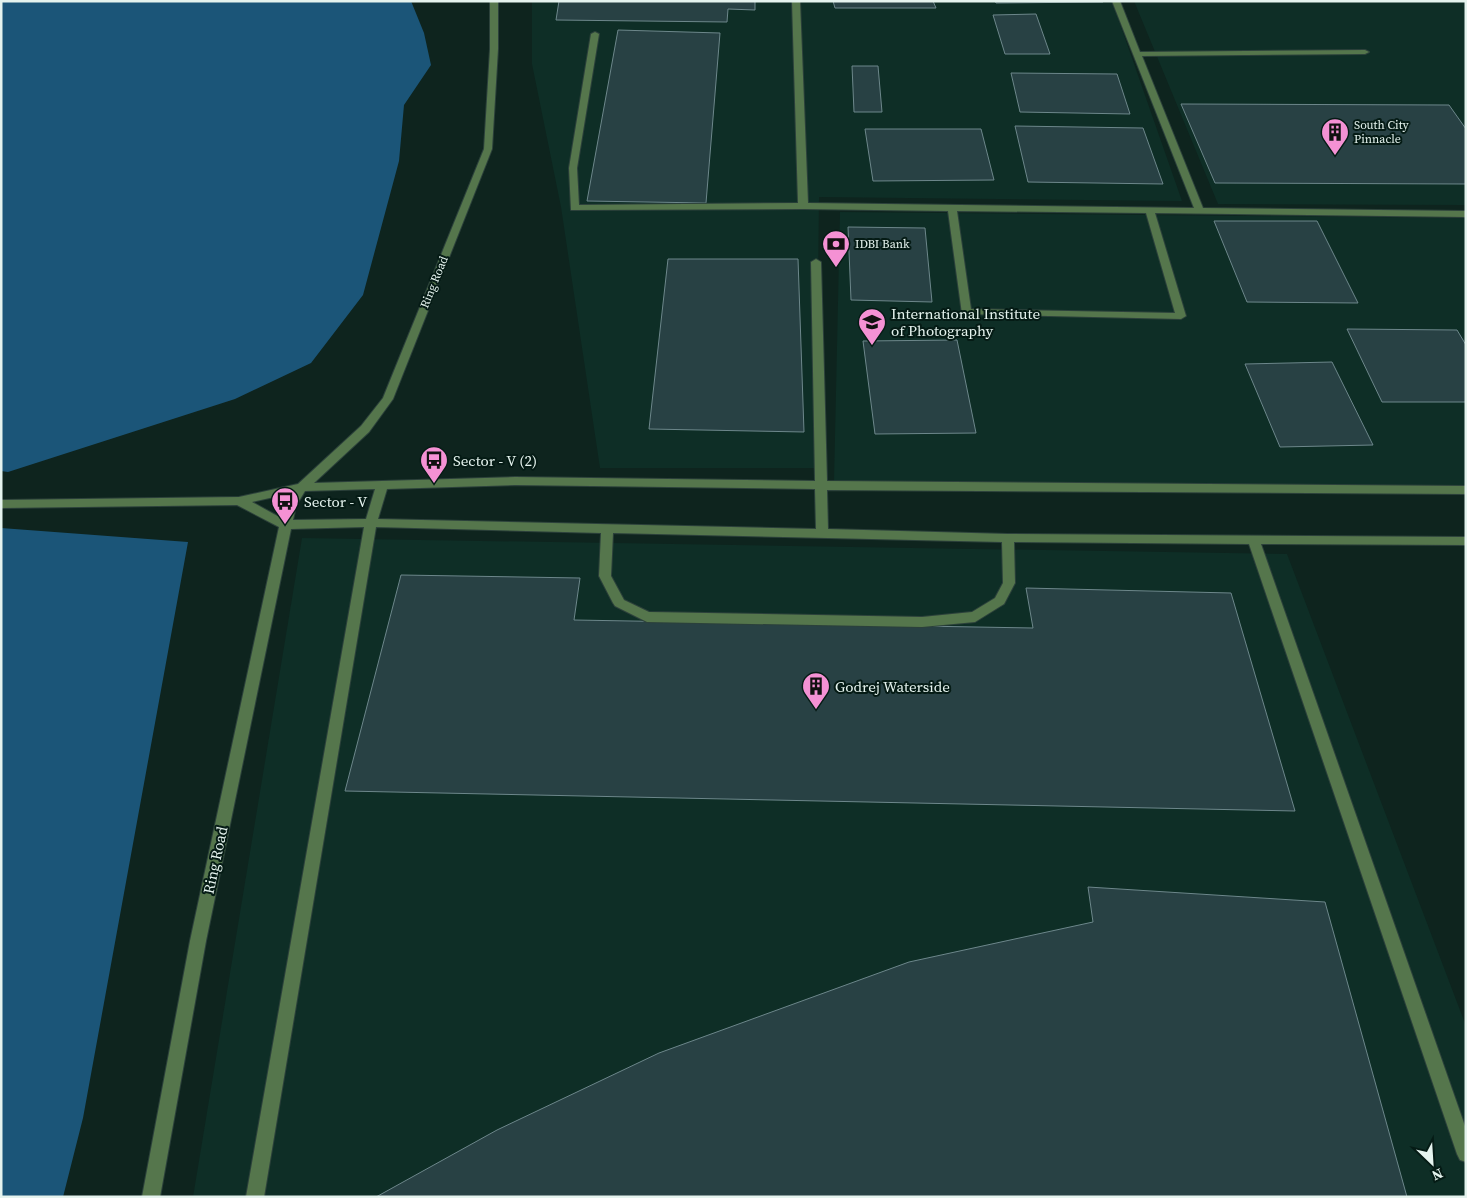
<svg xmlns="http://www.w3.org/2000/svg" width="1467" height="1198" font-family="'Source Serif 4',serif">
  <rect width="100%" height="100%" fill="#0e241e"/>
  <path fill="#0e2e26" d="M532 1H1112L1182 201 819 197 816 468H600L561 207 532 64Z
    M1134 1H1466V205L1218 204Z
    M840 212 1466 218V491L834 481Z
    M302 538 1287 554 1466 1026V1197H193Z"/>
  <path fill="#1b5578" d="M1 1H411L424 33 431 65 404 105 399 161 363 295 311 363 235 399 8 472 1 471Z
    M1 528 188 542 83 1118 63 1197H1Z"/>
  <path fill="#284144" stroke="#6d878b" d="M559 1H755V10L728 9 727 22 556 20Z
    M833 1H933L936 8H835Z
    M995 1H1102L1103 2 996 3Z
    M1036 14 1050 54H1005L993 15Z
    M618 30 720 33 706 203 587 201Z
    M852 66H878L882 112H854Z
    M1011 73 1117 74 1130 114 1020 112Z
    M1181 104 1449 105 1466 129V184L1215 183Z
    M1015 126 1143 128 1163 184 1028 182Z
    M865 129H981L994 180 873 181Z
    M1214 221H1317L1358 303 1247 302Z
    M848 227 925 228 932 302 851 300Z
    M668 259H798L804 432 649 429Z
    M1347 329 1457 330 1466 345V402H1382Z
    M957 340 976 433 875 434 863 341Z
    M1332 362 1373 445 1280 447 1245 364Z
    M401 575 580 578 574 620 1033 628 1026 588 1231 593 1295 811 345 791Z
    M1088 887 1325 902 1407 1197H376L497 1130 659 1053 909 962 1093 922Z"/>
  <g fill="none" stroke-linecap="round" stroke-linejoin="round">
    <g stroke="#2c413b" stroke-width="2">
      <path id="minor" d="M490 1H498V49L492 149 393 399 369 432 314 483 515 477 815 481 811 262 816 259 821 262 827 481 1466 486V494L827 490 828 529 1008 534 1466 537V545L1261 544 1466 1129V1162L1460 1160 1457 1154 1249 544 1014 542 1015 583 1004 604 975 622 922 627 647 622 615 606 613 603 599 576 601 533 376 527 264 1197H246L364 527 291 529 206 941 160 1197H142L190 941 279 527 237 505 1 508V500L239 497 298 484 361 426 383 398 484 149 490 49ZM515 485 815 489 816 529 378 519 387 489ZM375 489 366 519 293 520 296 506 305 491ZM292 493 284 505 281 518 252 502ZM613 533 1002 542 1003 583 995 598 972 612 922 617 649 612 624 600 611 576Z
        M792 1H800L808 203 1194 208 1112 1H1120L1140 52 1365 50 1369 52 1365 54 1142 56 1203 208 1466 211V217L1155 213 1186 316 1181 319 962 314 948 211 803 209 571 210 569 168 591 34 595 32 599 34 577 168 579 205 798 203ZM957 211 1146 213 1175 313 971 309Z"/>
    </g>
    <use href="#minor" fill="#55764c" fill-rule="evenodd"/>
  </g>
  <defs>
    <g id="building-pin" transform="scale(1.4375)"><path d="M0 17L-7.5 6A9.5 9.5 0 1 1 7.5 6Z" fill="#f491d4" stroke="#051b15"/><path d="M-4-6H4V6H1V3H-1V6H-4ZM-2.5-4.3h1.7v1.8h-1.7ZM.8-4.3h1.7v1.8H.8ZM-2.5-1h1.7V.8h-1.7ZM.8-1h1.7V.8H.8Z" fill="#111"/></g>
    <g id="bank-pin" transform="scale(1.4375)"><path d="M0 17L-7.5 6A9.5 9.5 0 1 1 7.5 6Z" fill="#f491d4" stroke="#051b15"/><path d="M-6-4H6V4H-6ZM0-2.3a2.3 2.3 0 1 0 0 4.6a2.3 2.3 0 1 0 0-4.6Z" fill="#111"/></g>
    <g id="university-pin" transform="scale(1.4375)"><path d="M0 17L-7.5 6A9.5 9.5 0 1 1 7.5 6Z" fill="#f491d4" stroke="#051b15"/><path d="M0-5L7-2L0 1L-7-2ZM-4 1L0 2.5L4 1V4Q0 6-4 4Z" fill="#111"/></g>
    <g id="bus-pin" transform="scale(1.4375)"><path d="M0 17L-7.5 6A9.5 9.5 0 1 1 7.5 6Z" fill="#f491d4" stroke="#051b15"/><path d="M-5-6H5V4H4V6H2V4H-2V6H-4V4H-5ZM-3.5-4V0h7V-4ZM-3.5 1.2v1.5H-2V1.2ZM2 1.2v1.5H3.5V1.2Z" fill="#111"/></g>
  </defs>
  <g fill-rule="evenodd">
    <use href="#building-pin" x="1335" y="132"/>
    <use href="#bank-pin" x="836" y="244"/>
    <use href="#university-pin" x="872" y="322"/>
    <use href="#bus-pin" x="434" y="460"/>
    <use href="#bus-pin" x="285" y="501"/>
    <use href="#building-pin" x="816" y="686"/>
  </g>
  <g text-anchor="middle" dominant-baseline="central" stroke-width="4" stroke-linejoin="round" paint-order="stroke">
    <g font-size="12" fill="#e5f3ee" stroke="#051b15" text-anchor="start">
      <text x="1354" y="125">South City<tspan x="1354" dy="14">Pinnacle</tspan></text>
      <text x="855" y="244">IDBI Bank</text>
    </g>
    <g font-size="12" fill="#e5f3ee" stroke="#051b15">
      <text transform="translate(434 282) rotate(-68)">Ring Road</text>
    </g>
    <g font-size="15" fill="#e5f3ee" stroke="#051b15" text-anchor="start">
      <text x="891" y="313">International Institute<tspan x="891" dy="17">of Photography</tspan></text>
      <text x="453" y="460">Sector - V (2)</text>
      <text x="304" y="501">Sector - V</text>
      <text x="835" y="686">Godrej Waterside</text>
    </g>
    <g font-size="15" fill="#e5f3ee" stroke="#051b15">
      <text transform="translate(215 860) rotate(-78)">Ring Road</text>
    </g>
  </g>
  <rect width="1467" height="1198" fill="none" stroke="#e5f3ee" stroke-width="5"/>
  <g transform="translate(1432 1163) rotate(155)" stroke="#051b15" stroke-width="4" paint-order="stroke">
  <path d="M0-4L9 19L0 12L-9 19Z" fill="#e5f3ee"/>
  <text y="-8" font-size="14" font-weight="bold" text-anchor="middle" fill="#e5f3ee">N</text>
  </g>
</svg>
